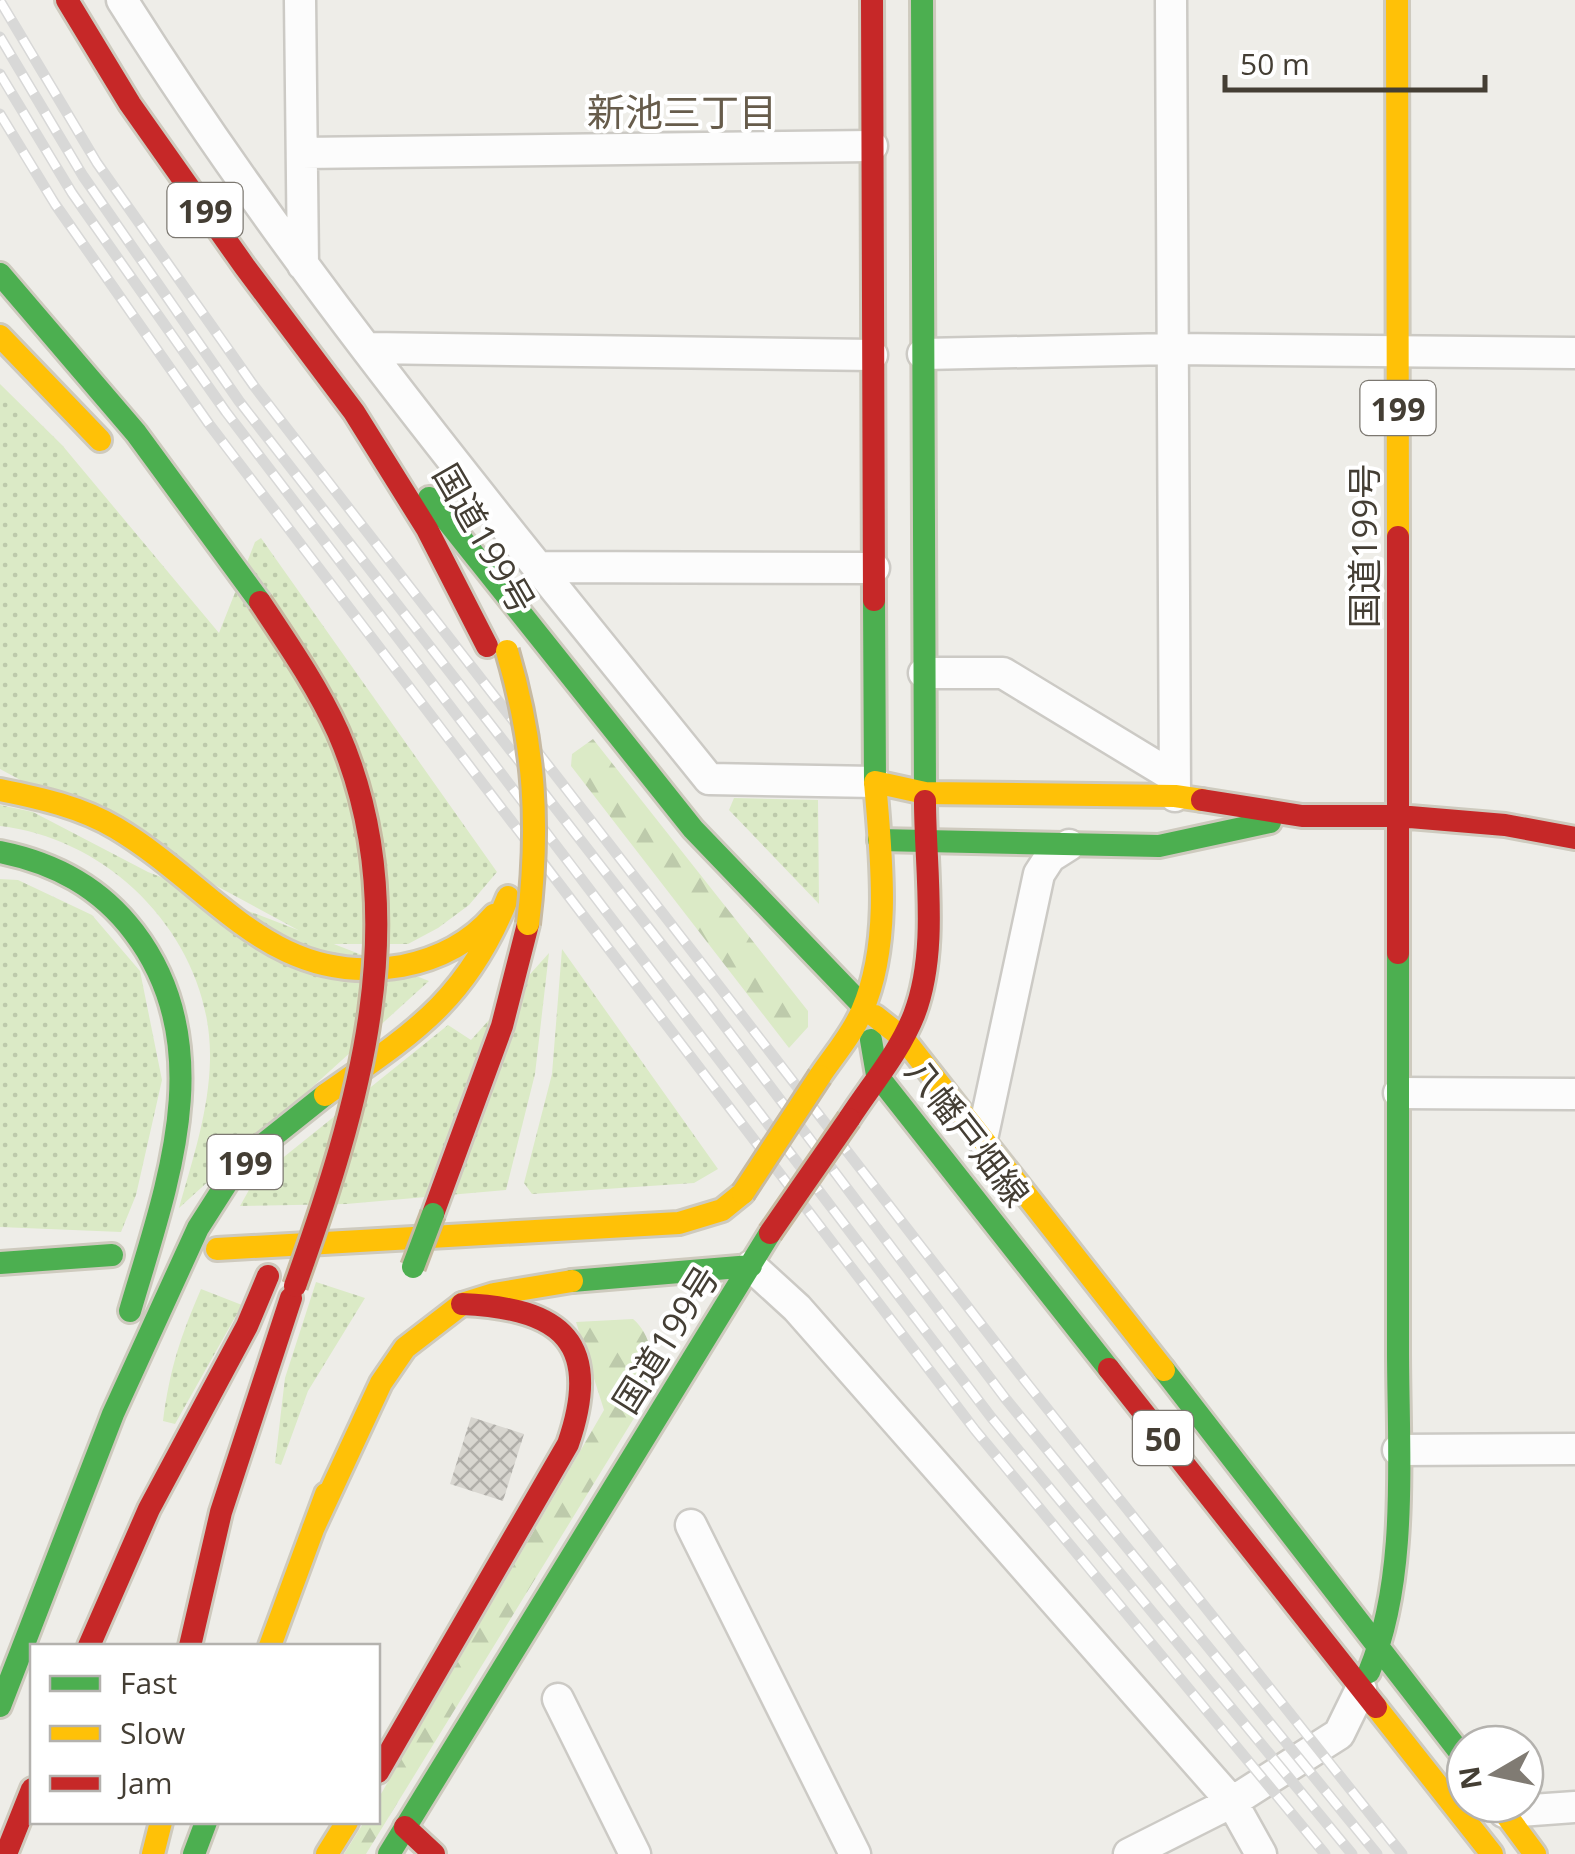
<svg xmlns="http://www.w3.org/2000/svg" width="1575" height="1854" font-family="'Open Sans','Noto Sans JP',sans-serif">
  <defs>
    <pattern id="green-dots" width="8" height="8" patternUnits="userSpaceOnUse" patternTransform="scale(2.5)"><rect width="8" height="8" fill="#dbeac6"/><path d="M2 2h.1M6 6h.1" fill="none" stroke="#bdcaab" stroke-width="1.8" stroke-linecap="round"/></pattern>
    <pattern id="forest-firs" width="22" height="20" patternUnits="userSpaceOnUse" patternTransform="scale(2.5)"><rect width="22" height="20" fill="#dbeac6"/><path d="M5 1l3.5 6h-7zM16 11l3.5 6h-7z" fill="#bdcaab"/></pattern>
    <pattern id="building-cross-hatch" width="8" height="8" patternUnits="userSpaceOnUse" patternTransform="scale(2.5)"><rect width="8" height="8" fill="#d8d6d0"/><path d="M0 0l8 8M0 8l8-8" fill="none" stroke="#b1afaa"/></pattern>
  </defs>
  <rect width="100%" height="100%" fill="#eeede8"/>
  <path fill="url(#green-dots)" d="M0 384 62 445 219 633 255 542 261 538 497 872 469 905 438 928 408 944H324L0 769Z
    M734 798 818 800 819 904 729 810Z
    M0 805 33 812 148 872 429 981 179 1208C193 1158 209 1111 210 1059 212 942 114 839 0 826Z
    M0 879 18 880 92 915 140 971 162 1080 136 1195 121 1232 0 1227Z
    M562 949 718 1169 694 1183 532 1194 524 1183 552 1074Z
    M549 953 535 1074 506 1190 346 1204 240 1206 254 1181 448 1025 471 1040Z
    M316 1282 365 1298 308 1391 281 1465 275 1463 285 1378Z
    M201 1289 242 1305 175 1424 163 1421C170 1368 180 1338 201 1289Z"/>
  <path fill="url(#forest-firs)" d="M593 739 808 1011V1027L789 1048 571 766 572 754Z
    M633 1319C652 1335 653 1361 655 1384L366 1854H344L364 1822H378V1799L604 1410 576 1322Z"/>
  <path fill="url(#building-cross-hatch)" d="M471 1417 524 1434 503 1501 450 1484Z"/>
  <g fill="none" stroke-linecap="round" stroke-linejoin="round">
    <g stroke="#cccac5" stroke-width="35">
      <path id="street" d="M122 0C295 275 505 526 709 779L875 782
        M300 0 303 265
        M1171 0 1175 796
        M302 153 872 146
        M368 348 872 355
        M923 354 1172 349 1575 353
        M538 567 874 568
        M924 673H1003L1174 777
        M1399 1093 1575 1094
        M982 1139 1039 874 1050 857 1069 845
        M751 1266 797 1308 1232 1802 1261 1854
        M1398 1450 1575 1449
        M691 1525 855 1854
        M558 1699 635 1854
        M1504 1812 1575 1807
        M1129 1854 1232 1802 1339 1734 1361 1689"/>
    </g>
    <g stroke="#cecabe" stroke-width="28">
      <path id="fast" d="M922 0 925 793
        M0 274 136 433 260 602
        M429 498 693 829 864 1007
        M874 600 875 782
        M879 840 1159 846 1270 822
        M0 852C55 863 100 887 134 932 221 1046 166 1188 130 1311
        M871 1040 877 1075 1109 1369
        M0 1263 112 1255
        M572 1281 751 1266
        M1164 1370 1465 1759
        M1369 1672C1409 1577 1398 1451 1398 1349 1398 1217 1398 1085 1398 953
        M0 1706 113 1414 198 1228 230 1178 256 1150 325 1095
        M194 1854 206 1822
        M389 1854 770 1233"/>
    </g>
    <g stroke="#cecabe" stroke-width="28">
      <path id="slow" d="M1397 0 1398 537
        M0 336 100 440
        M0 790C40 798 81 807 116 828 215 887 272 989 402 966 438 959 470 943 494 915
        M875 1016 903 1038 1164 1370
        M820 1076C834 1055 852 1035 862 1011 892 942 881 855 875 782L925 793 1175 796 1202 800
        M325 1095C412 1034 467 1001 508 897
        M217 1249 679 1223 722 1210 743 1193
        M313 1529 381 1383 405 1348 462 1304 494 1294 572 1281
        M270 1646 326 1494
        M1376 1707 1492 1854
        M1498 1804 1535 1854
        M153 1854 161 1822
        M327 1854 347 1822"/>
    </g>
    <g stroke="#cecabe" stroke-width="28">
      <path id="jam" d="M67 0 130 104 245 267 354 412 427 529 487 646
        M872 0 874 600
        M1202 800 1302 816H1398V537
        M1398 953V816L1505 825 1575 838
        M849 1119C871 1085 899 1053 914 1015 939 950 925 869 925 801
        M433 1214 502 1026 528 924
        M1109 1369 1376 1707
        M89 1646 149 1509 247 1326 268 1276
        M190 1646 221 1512 291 1298
        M378 1772 568 1444C603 1343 562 1308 462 1304
        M405 1827 434 1854
        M6 1854 32 1789"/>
    </g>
    <use href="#street" stroke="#fcfcfc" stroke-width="30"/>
    <use href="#fast" stroke="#4caf50" stroke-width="22"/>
    <use href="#slow" stroke="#ffc107" stroke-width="22"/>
    <use href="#jam" stroke="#c62828" stroke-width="22"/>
    <g stroke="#d8d8d7" stroke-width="11">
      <path id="rail" d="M0 1 97 163 254 386 1026 1382 1402 1854
        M0 37 83 176 239 401 708 1004 1005 1398 1377 1854
        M0 74 72 193 226 412 991 1417 1352 1854
        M0 114 55 204 209 424 975 1430 1325 1854"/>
    </g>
    <use href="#rail" stroke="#fff" stroke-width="8" stroke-dasharray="22" stroke-linecap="butt"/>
    <g stroke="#c7baa2" stroke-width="28" stroke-linecap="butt">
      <path id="fast-bridge" d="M413 1267 433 1214"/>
    </g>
    <g stroke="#c7baa2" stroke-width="28" stroke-linecap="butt">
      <path id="slow-bridge" d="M507 651C535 746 540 826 528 924
        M743 1193 820 1076"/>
    </g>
    <g stroke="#c7baa2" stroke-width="28" stroke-linecap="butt">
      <path id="jam-bridge" d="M260 602C288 644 317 686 338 732 418 915 358 1109 295 1286
        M770 1233 849 1119"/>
    </g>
    <use href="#fast-bridge" stroke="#4caf50" stroke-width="22"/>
    <use href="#slow-bridge" stroke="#ffc107" stroke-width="22"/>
    <use href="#jam-bridge" stroke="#c62828" stroke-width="22"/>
  </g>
  <g text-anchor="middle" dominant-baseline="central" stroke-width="8" stroke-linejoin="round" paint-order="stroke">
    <g fill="#fff" stroke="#7c7871" stroke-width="2.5">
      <rect x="167.5" y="183" width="75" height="54" rx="8"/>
      <rect x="1360.5" y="381" width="75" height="54" rx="8"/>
      <rect x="207.5" y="1135" width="75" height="54" rx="8"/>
      <rect x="1133" y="1411" width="60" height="54" rx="8"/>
    </g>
    <g font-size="32" font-weight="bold" fill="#443e34">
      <text x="205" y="210">199</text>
      <text x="1398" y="408">199</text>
      <text x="245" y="1162">199</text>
      <text x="1163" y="1438">50</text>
    </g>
    <g font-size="35" fill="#443e34" stroke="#fff">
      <text transform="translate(485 538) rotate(60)">国道199号</text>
      <text transform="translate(1363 546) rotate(-90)">国道199号</text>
      <text transform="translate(968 1132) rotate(52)">八幡戸畑線</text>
      <text transform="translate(665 1339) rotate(-58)">国道199号</text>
    </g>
    <g font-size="38" fill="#675c4b" stroke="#fff">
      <text x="682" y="111">新池三丁目</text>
    </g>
  </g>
  <rect x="30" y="1644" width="350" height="180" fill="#ffffff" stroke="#b4b2ae" stroke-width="2.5"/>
  <rect x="50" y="1676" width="50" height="15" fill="#4caf50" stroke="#b4b2ae" stroke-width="2.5"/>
  <text x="120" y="1694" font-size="30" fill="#443e34">Fast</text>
  <rect x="50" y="1726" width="50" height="15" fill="#ffc107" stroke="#b4b2ae" stroke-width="2.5"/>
  <text x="120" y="1744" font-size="30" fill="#443e34">Slow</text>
  <rect x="50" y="1776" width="50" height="15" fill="#c62828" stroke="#b4b2ae" stroke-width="2.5"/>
  <text x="120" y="1794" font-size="30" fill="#443e34">Jam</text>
  <g transform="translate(1495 1774) rotate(261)"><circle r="48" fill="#ffffff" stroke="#b4b2ae" stroke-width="2.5"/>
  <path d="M0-8L18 38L0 25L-18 38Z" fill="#807b73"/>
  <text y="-15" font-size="28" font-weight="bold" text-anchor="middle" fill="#443e34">N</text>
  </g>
  <path d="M1225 75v15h260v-15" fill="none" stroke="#443e34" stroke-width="5"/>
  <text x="1240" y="75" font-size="30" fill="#443e34" stroke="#ffffff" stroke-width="8" paint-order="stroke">50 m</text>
</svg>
